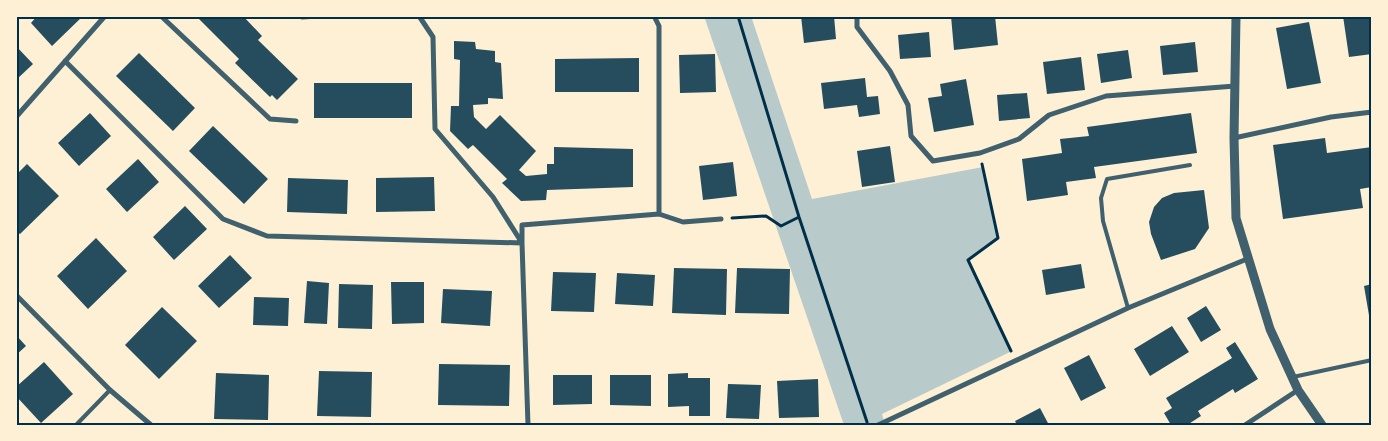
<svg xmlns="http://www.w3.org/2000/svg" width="1388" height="441" font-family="Poppins,sans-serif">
  <rect width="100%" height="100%" fill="#fdf0d5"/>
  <path fill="#b9caca" d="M704 16H751L812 199 983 167 998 238 968 260 1012 351 882 414 885 425H844Z"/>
  <path fill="#264d5e" d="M37 16H83L52 46 31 23Z
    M196 16H243L262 36 258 40 298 79 277 100 272 95 270 97 235 63 239 59Z
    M801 16H834L836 39 804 43Z
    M951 16H995L998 45 954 50Z
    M1343 16H1372V54L1349 57Z
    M1309 22 1321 83 1287 89 1276 28Z
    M929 32 931 57 900 59 898 35Z
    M454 41 475 42 476 49 495 51V62L501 63 503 99 488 98V104L473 105 474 117 486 129 500 115 536 151 519 170 526 176 547 174V164H554V147L633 149V187L547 190 546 200 521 201 502 183 507 179 473 145 468 149 450 131 451 106H459L460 60 454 59Z
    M1195 42 1198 72 1163 75 1160 46Z
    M16 46 33 64 16 80Z
    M1128 50 1132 78 1101 83 1097 54Z
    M139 53 195 108 173 131 116 76Z
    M715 54 716 92 680 93 679 55Z
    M1081 57 1085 90 1047 94 1043 62Z
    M639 58V92H555V59Z
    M865 78 867 97 878 96 880 114 859 117 857 105 824 109 821 83Z
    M966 79 974 125 934 132 928 98 942 96 940 84Z
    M314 83H412V118H314Z
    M1027 93 1030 118 999 121 997 95Z
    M90 113 111 136 79 166 58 143Z
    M1191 113 1197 153 1094 167 1096 178 1066 182 1068 195 1027 201 1022 159 1062 153 1060 139 1089 136 1087 127Z
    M213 126 268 179 244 204 189 151Z
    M1325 138 1327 153 1372 147V187L1360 189 1363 208 1283 219 1273 145Z
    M890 146 895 182 862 187 857 151Z
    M138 159 159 182 127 212 106 189Z
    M733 162 737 196 703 200 699 166Z
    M27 164 59 196 20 234 16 231V175Z
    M434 177 435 211 376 212V178Z
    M288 178 348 180 347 214 287 212Z
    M1204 190 1209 228 1195 249 1161 260 1151 234 1149 222 1154 207 1162 198 1174 193Z
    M185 206 207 229 174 260 153 237Z
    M96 238 127 271 88 309 57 276Z
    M230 255 252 278 219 308 198 286Z
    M1081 264 1085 288 1046 295 1042 270Z
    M674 268 727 269 726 315 672 313Z
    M737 268 790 269 789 314 735 313Z
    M553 272 596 273 594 312 551 311Z
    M617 273 655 275 653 306 615 304Z
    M307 281 329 283 327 324 304 323Z
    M391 282H424V323L392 324Z
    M339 284 373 285 372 329 338 328Z
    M1372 284V327H1371L1364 286Z
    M443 289 492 291 490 326 441 323Z
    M254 297 289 298 288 326 253 325Z
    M1206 306 1221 330 1201 342 1187 318Z
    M162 307 197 341 159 379 125 345Z
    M1172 326 1189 352 1150 376 1134 349Z
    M16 335 26 346 16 355Z
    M1235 342 1258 379 1235 393 1233 389 1198 411 1201 416 1187 425H1171L1164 413 1172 408 1166 398 1232 358 1226 348Z
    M1089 355 1106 388 1081 401 1064 368Z
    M44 362 73 394 41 423 16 396V387Z
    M439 364 510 365 509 406 438 405Z
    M319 371 372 372 371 417 317 416Z
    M216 373 269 375 268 420 214 419Z
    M688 373V378H710V416H689V406L668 407V374Z
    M553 375H592V404L553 405Z
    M610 375H651V406L610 405Z
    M818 379 819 417 779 418 777 381Z
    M728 384 761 385 759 419 726 418Z
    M1040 408 1049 425H1017L1015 421Z"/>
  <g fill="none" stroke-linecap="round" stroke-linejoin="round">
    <path stroke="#003049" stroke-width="3" d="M738 16 799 217 867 422
      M982 164 998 238 968 260 1011 351
      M732 218 766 216 781 226 799 217"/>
    <path stroke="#3f606c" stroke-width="4" d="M1128 308 1103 221 1101 198 1107 179 1190 165
      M1293 377 1372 360
      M76 425 110 390"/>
    <path stroke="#3f606c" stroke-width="5" d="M161 16 270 119 296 121
      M419 16 433 37 435 129 493 197 522 243 528 425
      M654 16 659 26V214
      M857 16V27L890 71 908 105 911 136 933 161 980 153 1019 139 1049 115 1106 96 1235 86
      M302 17 318 16
      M65 61 223 219 267 236 522 243V225L659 214 683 222 721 219
      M16 117 105 16
      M1234 138 1331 117 1372 112
      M16 295 110 390 151 425
      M878 425 1128 308 1247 259
      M1245 425 1298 390"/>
    <path stroke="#3f606c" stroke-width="9" d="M1236 16 1234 138 1236 218 1270 329 1298 390 1322 425"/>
  </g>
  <rect width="1388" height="441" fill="none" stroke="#fdf0d5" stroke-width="35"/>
  <rect x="18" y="18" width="1352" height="406" fill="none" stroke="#003049" stroke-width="2"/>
</svg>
